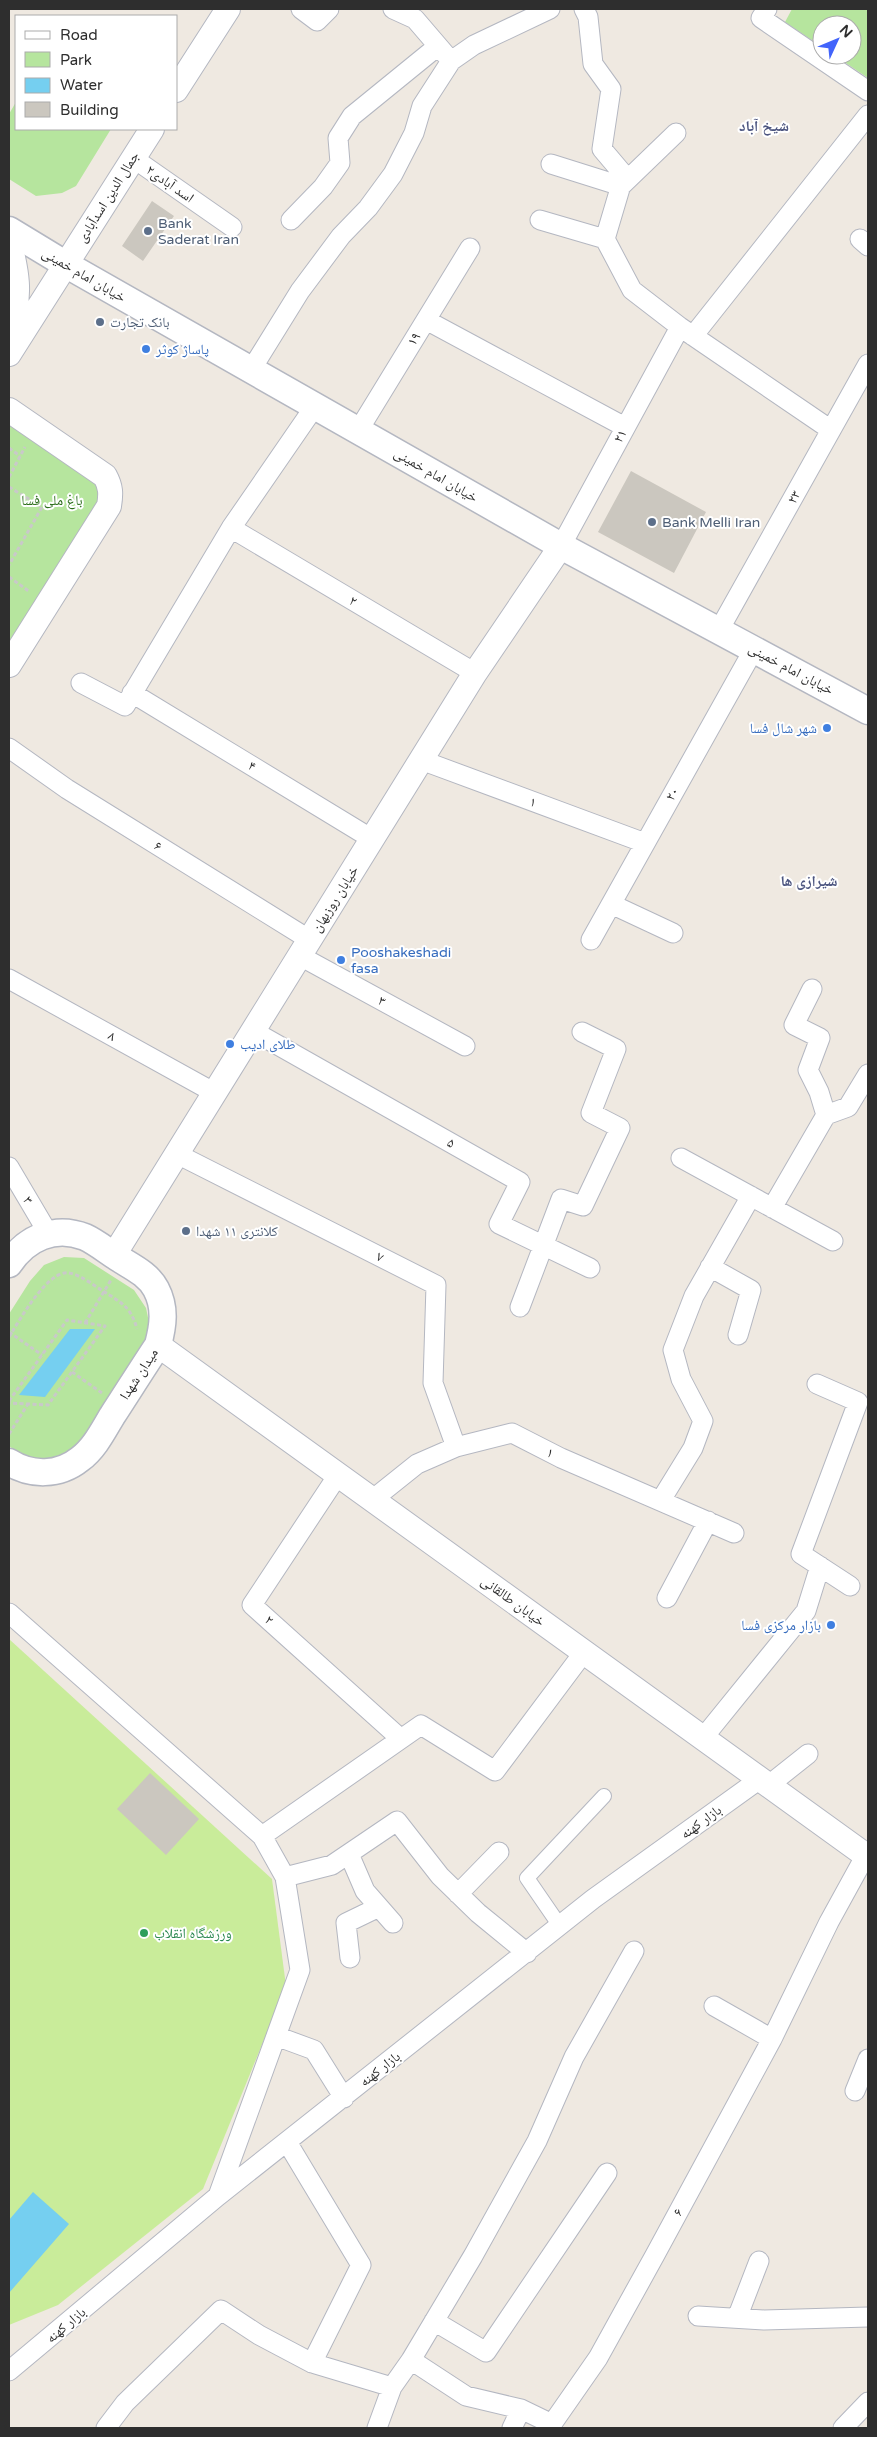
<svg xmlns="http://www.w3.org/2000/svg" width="877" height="2437" font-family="'Varela Round','Noto Naskh Arabic',sans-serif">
  <rect width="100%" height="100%" fill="#efe9e1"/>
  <path fill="#b6e59e" d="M792 9H868V78L834 55H852V25H822V47L785 22Z
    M16 102V129H111L76 186 62 193 36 196 9 179V114Z
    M9 419 96 477 101 503 9 649Z
    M64 1257 84 1258 134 1290 146 1308 150 1327 145 1346 87 1432 69 1452 48 1462 27 1459 9 1446V1314L30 1281 44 1265Z"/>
  <path fill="#c9ec9a" d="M9 1639 272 1879 286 1986 203 2189 58 2305 9 2325Z"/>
  <path fill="#75cff0" d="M70 1329H95L45 1397 19 1395Z
    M33 2192 69 2224 9 2293V2220Z"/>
  <path fill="#cbc7bf" d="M152 201 174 216 143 261 122 246Z
    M631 471 706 512 674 573 598 532Z
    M150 1773 199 1819 166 1855 117 1809Z"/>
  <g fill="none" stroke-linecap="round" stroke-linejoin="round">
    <g stroke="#b4b7c1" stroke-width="16">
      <path id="pedestrian" d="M560 1926 527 1878 604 1796"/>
    </g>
    <g stroke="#b4b7c1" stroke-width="21">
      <path id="minor" d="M301 9 317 21 329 9
        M393 9 415 19 445 54
        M584 9 588 17 593 64 611 89 602 149 624 175 605 239 632 290 680 327 831 430
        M767 9 761 18 868 91
        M133 158 232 227
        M551 164 621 186 676 133
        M291 220 323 187 340 163 338 138 352 116 438 46
        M540 220 605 239
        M860 239 868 246
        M426 320 625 427
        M693 336 868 115
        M251 370 300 291 341 236 368 208 393 174 414 133 422 106 451 61 474 45 550 9
        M358 431 470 248
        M231 528 475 673
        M561 546 680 327
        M719 630 868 364
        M81 683 125 706 231 528 315 406
        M132 693 372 839
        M9 748 67 789 310 940
        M421 760 645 843
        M611 904 673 933
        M591 940 754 649
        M300 956 465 1046
        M9 979 215 1093
        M253 1031 520 1182 499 1224 590 1268
        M826 1115 848 1107 868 1074
        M177 1154 436 1285 433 1383 456 1447
        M681 1158 833 1241
        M9 1167 48 1233
        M772 1208 826 1115 819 1092 808 1070 820 1038 794 1025 812 989
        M710 1267 751 1290 738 1335
        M520 1307 561 1199 583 1206 620 1128 591 1113 616 1049 582 1032
        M817 1384 858 1402 801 1554 850 1586
        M338 1475 252 1605 401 1739
        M372 1500 417 1464 456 1447 512 1433 561 1458 734 1533
        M661 1500 693 1448 703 1421 681 1379 673 1350 694 1296 751 1196
        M667 1598 708 1521
        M9 1613 262 1836 285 1877 300 1970 218 2196
        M703 1738 806 1611 820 1566
        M769 1785 808 1754
        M262 1836 421 1725 495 1771 584 1652
        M349 1854 365 1891 393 1923
        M285 1877 332 1865 397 1821 440 1876 478 1913 527 1953
        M458 1894 499 1852
        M350 1958 346 1923 379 1907
        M714 2006 772 2039
        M276 2036 314 2050 344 2098
        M855 2091 868 2059
        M287 2142 361 2265 312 2363
        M698 2316 764 2320 868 2317
        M737 2318 759 2261
        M434 2321 486 2352 607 2173
        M411 2360 466 2396 521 2409 552 2424 598 2358 655 2255 772 2039 829 1922 868 1851
        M9 2371 218 2196 593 1899 760 1779
        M106 2428 125 2403 221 2310 259 2335 312 2363 392 2387
        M377 2428 392 2387 411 2360 473 2256 537 2141 574 2057 634 1951
        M512 2428 521 2409
        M843 2428 868 2402"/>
    </g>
    <g stroke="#b4b7c1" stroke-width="26">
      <path id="tertiary" d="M176 90 228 9
        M9 240C16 268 23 298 9 326
        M9 354 152 129
        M9 410 105 476C111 487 111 494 109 506L9 665
        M114 1255 475 673 561 546
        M158 1345 868 1857"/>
    </g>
    <g stroke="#b4b7c1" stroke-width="29">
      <path id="secondary" d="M9 230 65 264 561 546 868 711
        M9 1264C26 1238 55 1225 85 1237 96 1242 107 1251 118 1258 132 1267 148 1274 156 1289 166 1308 163 1326 158 1345 142 1369 127 1393 112 1416 103 1431 94 1449 80 1459 59 1476 31 1476 9 1462"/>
    </g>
    <path stroke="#c9c9c9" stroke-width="3" stroke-dasharray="4 2.5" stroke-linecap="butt" d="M9 448 20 456
      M9 477 25 447
      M9 487 42 507 9 565
      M9 577 30 592
      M85 1323 111 1280
      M9 1332 42 1355
      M9 1337C19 1321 48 1269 69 1273 81 1275 93 1285 103 1291 122 1303 131 1307 137 1329
      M72 1372 102 1393
      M9 1401 67 1320 105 1326 48 1405 9 1403
      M9 1434 28 1404"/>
    <use href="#pedestrian" stroke="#fff" stroke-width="14"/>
    <use href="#minor" stroke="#fff" stroke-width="19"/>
    <use href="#tertiary" stroke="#fff" stroke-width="24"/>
    <use href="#secondary" stroke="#fff" stroke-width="26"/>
  </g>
  <g fill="#5c6f8a" stroke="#fff" stroke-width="2">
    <circle cx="148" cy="231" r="5"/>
    <circle cx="100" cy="322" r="5"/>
    <circle cx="652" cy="522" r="5"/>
    <circle cx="186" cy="1231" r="5"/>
  </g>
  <g fill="#3f7fe0" stroke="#fff" stroke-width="2">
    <circle cx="146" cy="349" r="5"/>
    <circle cx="827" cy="728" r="5"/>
    <circle cx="341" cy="960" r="5"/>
    <circle cx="230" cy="1044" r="5"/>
    <circle cx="831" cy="1625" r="5"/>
  </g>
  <circle fill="#2e9e5b" stroke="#fff" stroke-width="2" cx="144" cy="1933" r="5"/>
  <g text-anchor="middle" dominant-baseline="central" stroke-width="4" stroke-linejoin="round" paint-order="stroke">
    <g font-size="14" fill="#2e2e2e" stroke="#fff">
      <text transform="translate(170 184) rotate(35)">اسد آبادی۲</text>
      <text transform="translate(108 197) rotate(-58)">جمال الدین اسدآبادی</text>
      <text transform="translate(84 275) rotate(30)">خیابان امام خمینی</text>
      <text transform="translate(414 339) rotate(-58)">۱۹</text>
      <text transform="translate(620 436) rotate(-61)">۲۱</text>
      <text transform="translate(436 475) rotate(30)">خیابان امام خمینی</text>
      <text transform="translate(794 497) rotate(-61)">۲۳</text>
      <text transform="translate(353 601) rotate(31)">۲</text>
      <text transform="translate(791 669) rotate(28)">خیابان امام خمینی</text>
      <text transform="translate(252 766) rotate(31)">۴</text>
      <text transform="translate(672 794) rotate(-61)">۲۰</text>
      <text transform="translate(533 802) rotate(20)">۱</text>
      <text transform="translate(158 846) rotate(32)">۶</text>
      <text transform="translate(335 899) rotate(-58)">خیابان روزبهان</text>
      <text transform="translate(382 1001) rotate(29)">۳</text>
      <text transform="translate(112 1036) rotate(29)">۸</text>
      <text transform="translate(451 1143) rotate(30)">۵</text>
      <text transform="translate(28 1200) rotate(59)">۳</text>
      <text transform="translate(380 1257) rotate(27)">۷</text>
      <text transform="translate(139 1374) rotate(-57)">میدان شهدا</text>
      <text transform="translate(550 1453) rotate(27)">۱</text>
      <text transform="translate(513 1601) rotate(36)">خیابان طالقانی</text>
      <text transform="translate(269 1620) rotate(42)">۲</text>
      <text transform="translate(701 1822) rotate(-36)">بازار کهنه</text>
      <text transform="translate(380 2069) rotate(-38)">بازار کهنه</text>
      <text transform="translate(678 2212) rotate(-62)">۶</text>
      <text transform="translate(66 2325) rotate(-40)">بازار کهنه</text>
    </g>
    <g font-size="14" fill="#4e5e75" stroke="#fff" text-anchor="start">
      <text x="158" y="223">Bank<tspan x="158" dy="16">Saderat Iran</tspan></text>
      <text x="110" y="322">بانک تجارت</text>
      <text x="662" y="522">Bank Melli Iran</text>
      <text x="196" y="1231">کلانتری ۱۱ شهدا</text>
    </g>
    <g font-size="14" fill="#366cbe" stroke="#fff" text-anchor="start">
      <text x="156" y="349">پاساژ کوثر</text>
      <text x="817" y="728" text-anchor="end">شهر شال فسا</text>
      <text x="351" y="952">Pooshakeshadi<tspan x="351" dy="16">fasa</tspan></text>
      <text x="240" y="1044">طلای ادیب</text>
      <text x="821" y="1625" text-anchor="end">بازار مرکزی فسا</text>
    </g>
    <g font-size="14" fill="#2c6e1b" stroke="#fff">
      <text x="52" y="500">باغ ملی فسا</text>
    </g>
    <g font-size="14" fill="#27864d" stroke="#fff" text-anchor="start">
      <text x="154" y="1933">ورزشگاه انقلاب</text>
    </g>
    <g font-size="15" font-weight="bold" fill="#4d5680" stroke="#fff">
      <text x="764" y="126">شیخ آباد</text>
      <text x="809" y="881">شیرازی ها</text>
    </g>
  </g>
  <rect width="877" height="2437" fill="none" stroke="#2e2e2e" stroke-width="20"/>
  <rect x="15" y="15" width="162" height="115" fill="#ffffff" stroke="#ababab"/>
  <rect x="25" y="31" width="25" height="8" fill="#ffffff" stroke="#ababab"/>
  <text x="60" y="40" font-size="15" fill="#2e2e2e">Road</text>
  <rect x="25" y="52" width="25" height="15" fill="#b6e59e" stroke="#ababab"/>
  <text x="60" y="65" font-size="15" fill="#2e2e2e">Park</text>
  <rect x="25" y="78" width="25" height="15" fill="#75cff0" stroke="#ababab"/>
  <text x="60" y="90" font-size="15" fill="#2e2e2e">Water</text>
  <rect x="25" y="102" width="25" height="15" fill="#cbc7bf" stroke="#ababab"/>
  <text x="60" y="115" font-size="15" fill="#2e2e2e">Building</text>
  <g transform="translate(837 40) rotate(46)"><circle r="24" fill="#ffffff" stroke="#ababab"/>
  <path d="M0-4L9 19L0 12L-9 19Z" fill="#4264fb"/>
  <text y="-8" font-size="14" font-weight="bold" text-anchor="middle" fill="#2e2e2e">N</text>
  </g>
</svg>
